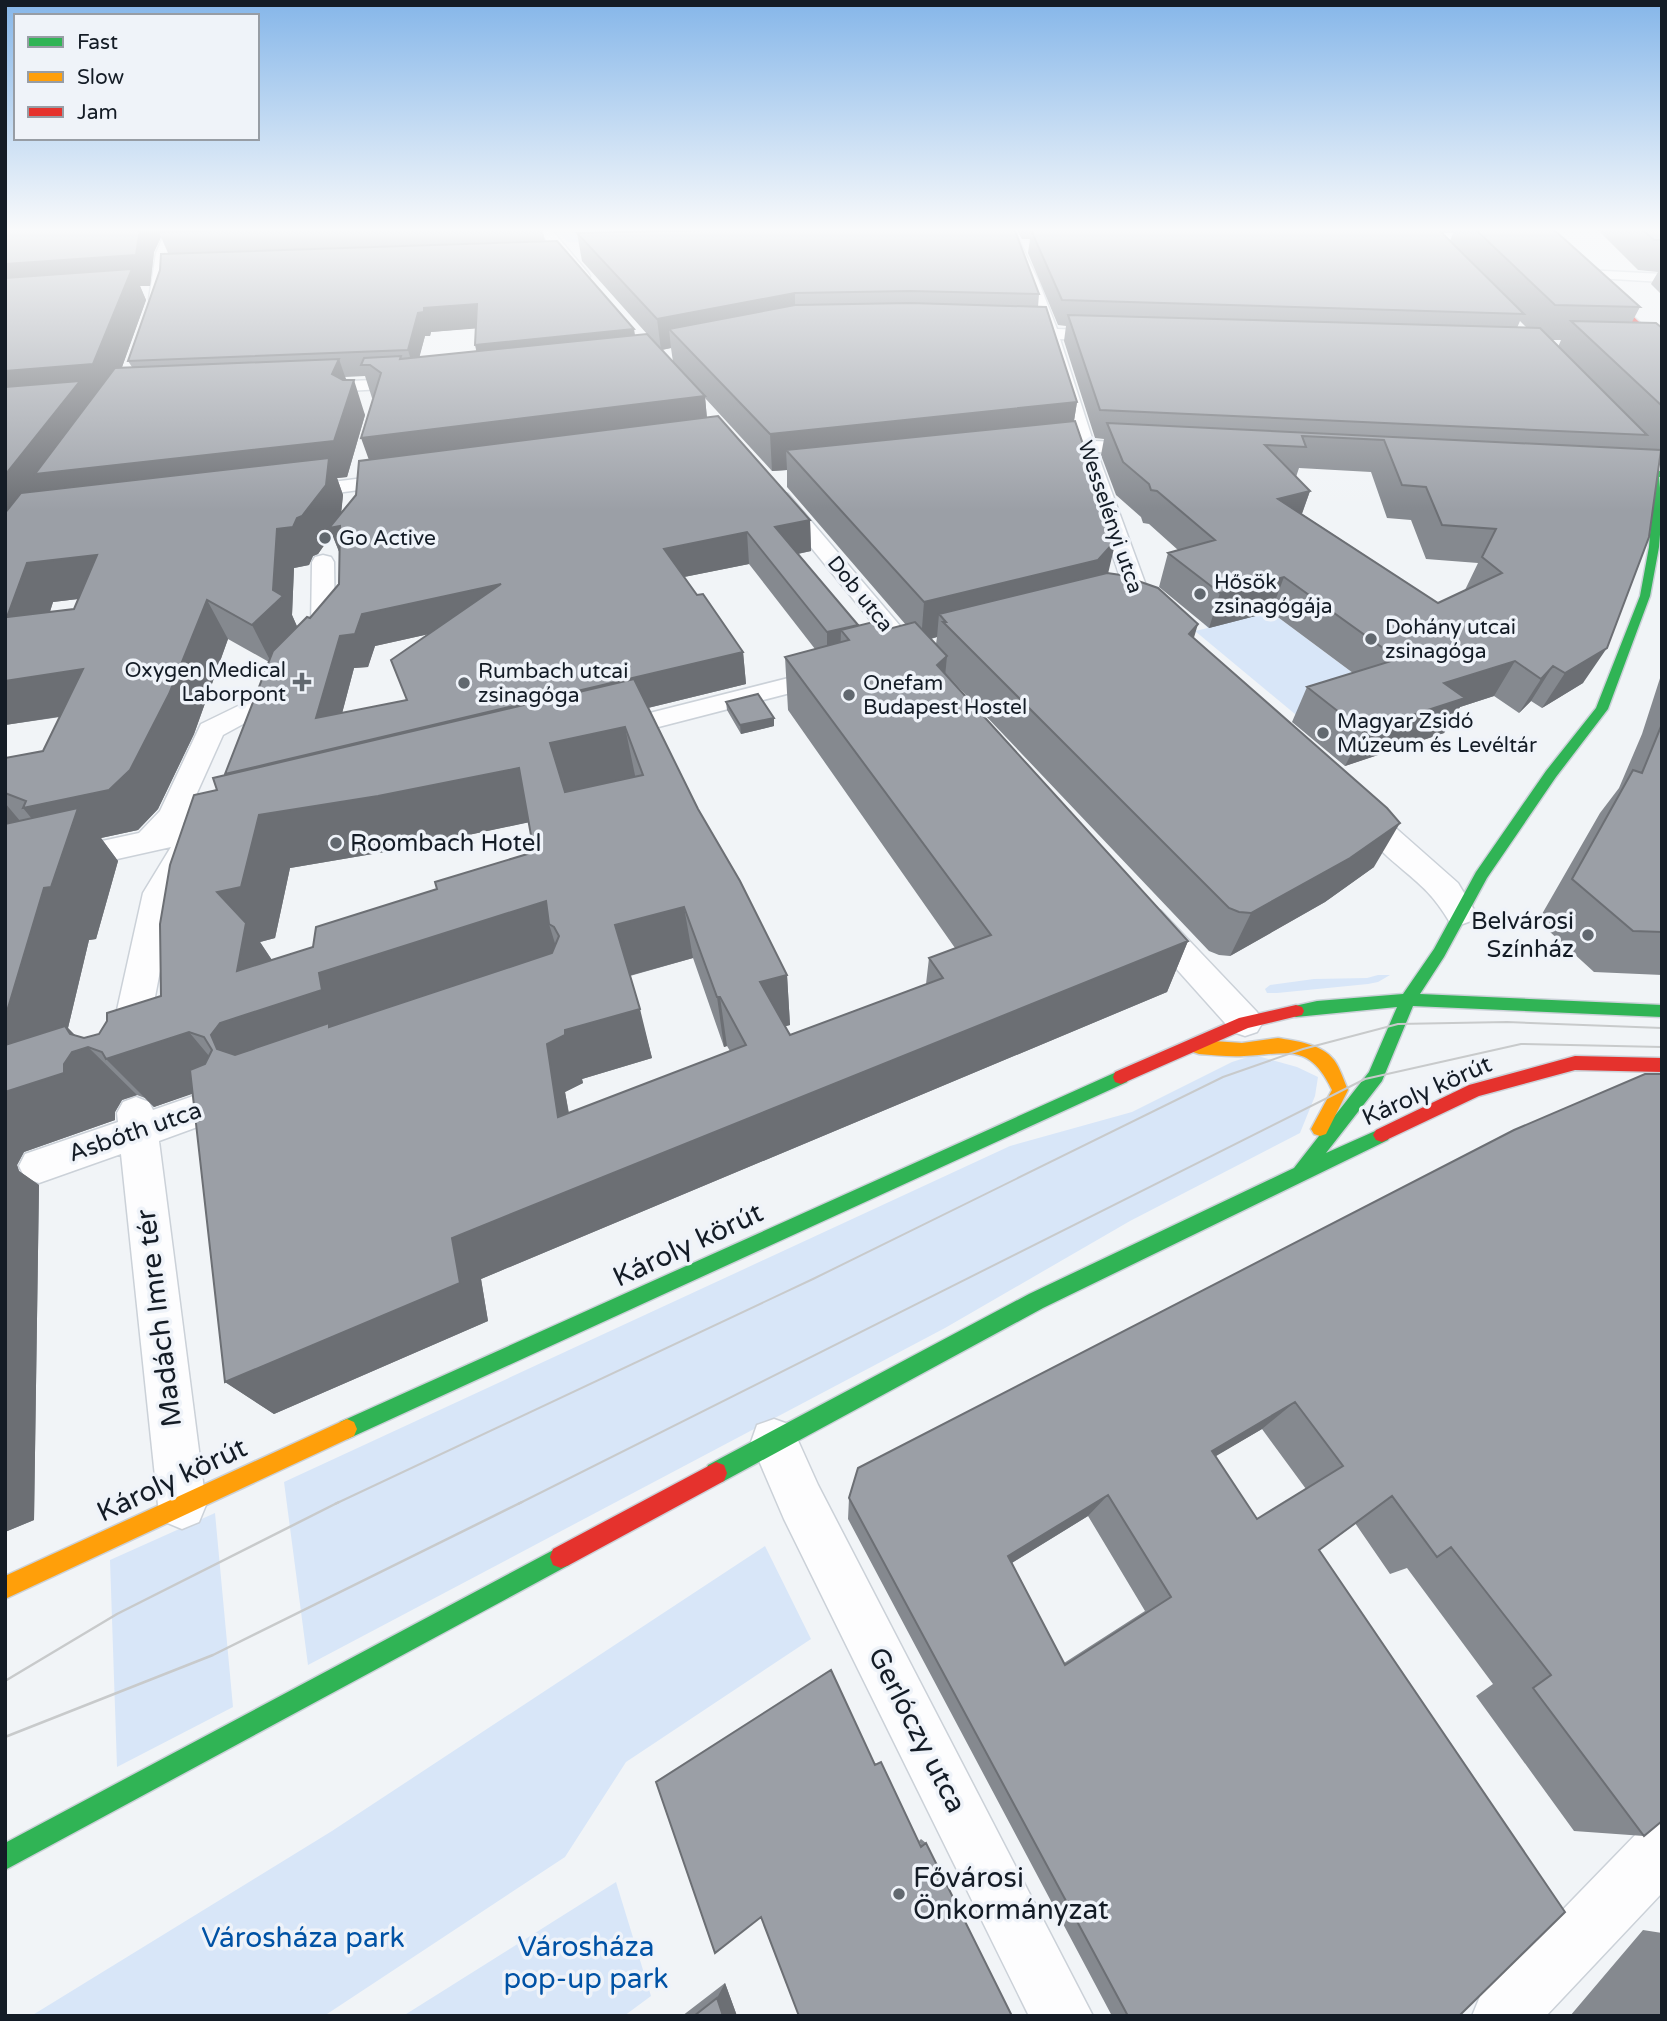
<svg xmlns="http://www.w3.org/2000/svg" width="1667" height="2021" font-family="'Varela Round',sans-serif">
  <rect width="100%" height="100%" fill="#f1f4f7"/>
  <path fill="#d8e6f8" d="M554 228H748L749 245 567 242Z
    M1254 610 1260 614 1271 612 1381 694 1301 719 1195 631 1208 628 1204 624Z
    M1378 975H1390L1378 982 1368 984 1277 993H1267L1265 989 1270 985 1314 979 1367 978Z
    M1254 1055 1297 1067 1318 1077 1315 1096 1300 1133 1130 1221 945 1328 308 1665 284 1482 1010 1146 1132 1112 1232 1062Z
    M215 1513 233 1707 117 1767 110 1560Z
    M765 1546 811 1639 626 1762 565 1857 324 2016H31L332 1831Z
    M616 1882 651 1996 624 2016H403Z"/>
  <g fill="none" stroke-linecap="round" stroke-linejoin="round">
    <g stroke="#cbd1d8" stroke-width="3">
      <path id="street" d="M167 228H181L170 253 165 299 157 304 149 299 156 253Z
        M537 228H550L588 273 590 276 588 279H578Z
        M1000 228H1013L1038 280 1057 329 1112 331 1120 336 1112 341 1060 339 1093 441 1151 443 1161 449 1151 455 1097 452 1155 610 1163 619 1160 624C1147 627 1139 624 1132 613L1078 452 1036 455 1026 449 1036 443 1074 441 1044 338 1007 337 999 332 1007 327 1041 328 1024 280Z
        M1586 270 1662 274V282L1581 277 1579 274Z
        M416 378 425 383 422 387 308 393 299 388 308 383Z
        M404 473 411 475 414 479 411 483 292 499 285 497 282 493 285 489 292 487Z
        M781 492 788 494 929 660 933 665 929 670 920 673 911 670 774 502 771 498 774 494Z
        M323 555 331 557 334 562 335 631C326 644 317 654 300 650L297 645 311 629 312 562 315 557Z
        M832 667 841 670 845 675 841 680 608 740 598 738 594 732 598 726Z
        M267 692 276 694 280 700 276 706 223 735 183 824 227 814 238 817 242 824 238 831 207 839 175 893 149 1028 150 1051 145 1061 132 1066 119 1061 114 1051 113 1028 143 893 171 847 5 884V862L139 833 160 811 201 724Z
        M1354 797 1364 800 1458 883 1476 913 1471 921 1460 925 1449 921C1430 889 1414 880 1388 857 1373 843 1358 828 1344 814L1339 807 1344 800Z
        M1150 907 1161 911 1257 1012 1263 1022 1257 1032 1245 1036 1233 1032 1139 927 1134 919 1139 911Z
        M231 1083 244 1088 250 1099 244 1110 159 1141 206 1505 199 1522 182 1529 165 1522 158 1505 121 1154 39 1183 25 1178 19 1166 25 1154 118 1122 117 1113 123 1102 136 1097 149 1102 153 1110Z
        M774 1419 791 1425 818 1485 1093 2016H1029L784 1519 751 1442 757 1425Z
        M1662 1821V1893L1546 2016H1472L1481 1994 1641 1829Z"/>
    </g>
    <g stroke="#cbd1d8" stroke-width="3">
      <path id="fast" d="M1654 471H1662V477H1659L1662 510 1659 547 1650 596 1608 709 1556 777 1487 878 1444 957 1420 994 1662 1005V1017L1413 1006 1382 1081 1326 1153 1382 1128 1388 1130 1391 1135 1388 1140 1043 1308 724 1481 716 1484 708 1481 705 1473 708 1465 1029 1294 1294 1168 1369 1072 1397 1007 1296 1017 1290 1015 1288 1011 1290 1007 1317 1001 1403 994 1434 949 1476 872 1546 771 1596 708 1640 596 1649 547 1653 497 1649 474Z
        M1121 1070 1127 1072 1129 1077 1127 1082 354 1436 347 1439 340 1436 337 1429 340 1422Z
        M561 1546 569 1549 572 1557 569 1565 5 1870V1843Z"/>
    </g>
    <g stroke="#cbd1d8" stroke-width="3">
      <path id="slow" d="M1278 1038C1296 1041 1322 1044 1334 1060 1340 1068 1344 1081 1348 1090L1326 1134 1320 1136 1314 1134 1311 1129 1332 1090C1309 1042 1288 1054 1244 1056 1229 1057 1214 1055 1199 1054L1193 1052 1191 1047 1193 1042 1199 1040 1242 1043Z
        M347 1419 354 1422 357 1429 354 1436 5 1599V1576Z"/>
    </g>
    <g stroke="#cbd1d8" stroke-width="3">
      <path id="jam" d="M1530 228H1537L1588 273 1662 344V350Z
        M1296 1005 1302 1007 1304 1011 1302 1015 1248 1028 1121 1084 1115 1082 1113 1077 1115 1072 1239 1018Z
        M1575 1056 1662 1058V1072L1575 1070 1479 1096 1382 1142 1376 1140 1373 1135 1376 1130 1469 1085Z
        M716 1462 724 1465 727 1473 724 1481 569 1565 561 1568 553 1565 550 1557 553 1549Z"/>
    </g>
    <use href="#street" fill="#fdfdfe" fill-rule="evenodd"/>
    <use href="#fast" fill="#30b455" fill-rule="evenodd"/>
    <use href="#slow" fill="#ff9f0a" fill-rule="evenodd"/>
    <use href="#jam" fill="#e5322d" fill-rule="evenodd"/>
    <path stroke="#c8cacb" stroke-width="2" d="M335 1504 813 1279 1223 1077 1303 1049 1398 1024 1507 1022 1662 1028
      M518 1504 1365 1079 1521 1044 1662 1047"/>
    <path stroke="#c8cacb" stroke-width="2.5" d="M5 1681 117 1614 339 1502
      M5 1737 213 1655 522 1502"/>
  </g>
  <path fill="#85898f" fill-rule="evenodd" d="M5 228H542L545 241 635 335 647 334 582 261 577 233 772 228H1014L1039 294 1038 307 1077 402 1074 421 1108 574 1194 638 1374 867 1325 902 1230 956 1219 955 1209 951 945 673 1188 941 1167 992 481 1279 488 1321 274 1414 225 1382 193 1093 154 1107 145 1098 137 1095 122 1100 115 1112V1120L24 1152 17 1165 19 1171 39 1185 34 1520 5 1532V758L43 751 60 717 5 725ZM161 237 168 253 128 361 132 367H122L146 300 140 286H150L154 252ZM475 328 476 351 419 357 425 336H430L431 332ZM671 348 673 362 662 350ZM365 376 372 398H373L369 460 356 495 341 512 343 495 337 478 347 477 365 415 345 377ZM705 398 772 471 787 470V487L906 625 881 631 858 625 798 554 811 551 810 520 707 418ZM332 534 340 554 339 584 310 618 297 627 292 615 294 568 309 565 313 556 318 554ZM749 564 815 649 785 657 788 710 955 948 929 958 926 984 790 1035 785 1026 790 1025 787 975 698 809 648 708 746 684 743 652 697 595 684 577ZM78 599 74 609 50 612 53 602ZM429 634 407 700 342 713 354 668 368 667 375 646ZM937 637 936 644 931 639ZM228 639 269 662 225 774 226 775 217 790 161 996 99 1034 84 1038 75 1036 68 1028 89 940 96 939 118 861 101 838 138 830 158 809 194 734ZM529 822 534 852 437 889 313 947 272 960 260 942 275 938 290 868 402 849ZM693 958 724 1047 727 1046 730 1051 569 1113 565 1092 583 1083 582 1079 652 1058 630 976Z
    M1016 228H1552L1640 307 1632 322 1662 328V465L1659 464 1583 683 1542 708 1531 701 1519 713 1494 696 1460 707 1444 733 1345 766 1292 722 1307 687 1353 673 1271 612 1209 628 1159 587 1168 553 1178 550 1149 524 1143 523 1141 517 1116 495 1101 455 1104 439 1095 438 1064 341 1066 326 1058 325 1028 253 1030 239H1022ZM1442 233H1453L1450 241ZM1520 321 1527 328H1517ZM1551 340H1561L1558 347ZM1299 468 1371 472 1387 518 1411 520 1426 559 1478 563 1465 590 1438 603 1302 514 1310 491 1296 477Z
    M1596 228H1662V295L1651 284 1658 272 1638 270Z
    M1662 672V975L1594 972 1538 921 1600 813 1619 788 1642 734Z
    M726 702 774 718V726L741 734 727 710Z
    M1514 1130 1644 1836 1574 1831 1476 1696 1493 1684 1407 1568 1390 1574 1355 1523 1319 1550 1459 2016H1112L848 1519 849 1498ZM1262 1429 1306 1489 1257 1519 1215 1456ZM1088 1516 1145 1611 1064 1663 1012 1563Z
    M921 1839 926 1843 1012 2016 919 1841Z
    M1643 1930 1662 1933V2016H1570Z
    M725 1983 737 2016H682Z"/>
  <path fill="#6c6f74" d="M140 228H165L159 232 161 237 154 252 150 286H140L146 300 111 398 90 400 99 416 332 374 339 359 350 391 354 380 365 415 347 477 337 478 343 495 340 526 342 559 332 534 318 554 313 556 309 565 294 568 292 615 301 635 272 664 252 625 273 590 277 529 5 545V264Z
    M795 293V323L669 329 671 348 661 350 657 319Z
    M477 304 482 328 431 332 430 336H425L415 374 408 350 418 313 424 308Z
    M634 329 638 353 481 369 475 345Z
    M705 396 708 431 374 474 361 438Z
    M1077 402 1071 439 786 450 787 470 772 471 770 434Z
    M1310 491 1298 524 1278 499Z
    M810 520 811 551 777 558 775 527Z
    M747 532 749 564 669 580 664 549Z
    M1116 540 1107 578 946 622 939 614 937 637 921 641 924 602Z
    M97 555 120 594 53 602 35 657 7 617 27 563Z
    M1284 577 1271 612 1209 628 1220 593Z
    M501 584 510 616 375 646 368 667 354 668 333 748 743 652 746 684 245 806 225 774 316 718 340 636 362 614Z
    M207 600 228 639 194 734 158 809 138 830 101 838 118 861 96 939 89 940 68 1028 87 1047H88L137 1095 122 1100 115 1112V1120L24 1152 17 1165 19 1171 39 1185 34 1520 5 1532V1018L56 848 23 808Z
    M1198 624 1185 668 1189 634Z
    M858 625 849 640 841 630 840 661 827 665V632Z
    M1607 648 1583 683 1542 708 1565 673Z
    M947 656 942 708 937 665Z
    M1515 661 1494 696 1460 707 1444 733 1345 766 1363 731 1444 683Z
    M1553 666 1531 701 1519 713 1541 679Z
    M83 669 109 709 5 725V681Z
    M774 718V726L741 734 740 725Z
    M625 727 636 780 564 796 550 743Z
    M519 768 535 821 402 849 290 868 275 938 260 942 281 974 319 973 546 901 554 927 549 924 558 953 259 1072 217 1049 211 1035 237 971 217 892 259 815Z
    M5 803 26 828 5 855Z
    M1400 823 1374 867 1325 902 1230 956 1251 913Z
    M684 907 693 958 628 976 615 925Z
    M1188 941 1167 992 481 1279 488 1321 274 1414 225 1382 452 1238Z
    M787 975 790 1025 765 1032 760 982Z
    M717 997H720L727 1046 724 1047Z
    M640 1009 652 1058 582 1079 583 1083 565 1092 577 1162 558 1117 547 1044 565 1030Z
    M189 1032 230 1081 154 1107 106 1059Z
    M1295 1402 1262 1429 1184 1475 1212 1451Z
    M1108 1495 1088 1516 995 1573 1008 1556Z
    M725 1983 737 2016H723L717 1998Z"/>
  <path fill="#9b9fa6" stroke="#6c6f74" stroke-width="2" fill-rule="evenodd" d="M5 228H140L136 255 5 264Z
    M160 228H271L159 232Z
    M812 228H1014L1039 294 910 291 795 293 657 319 577 233Z
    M1140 228H1437L1524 314 1062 300 1031 230Z
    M1474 228H1552L1640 307 1555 305Z
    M1641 228H1662V240H1654Z
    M557 241 634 329 475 345 477 304 424 308V312L418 313 408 350 128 361 160 270 161 254Z
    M132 269 93 364 5 371V278Z
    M910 303 1046 307 1077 402 770 434 669 329 795 305Z
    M1068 315 1540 328 1647 435 1100 410Z
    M1571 321 1656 323 1662 328V406Z
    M647 334 705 396 361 438 381 373 370 365H361L364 358 401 356 400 359Z
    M339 359 332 374 343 380H354L334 441 35 474 115 368Z
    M80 381 5 475V387Z
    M718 416 810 520 775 527 858 625 827 632 747 532 664 549 697 595 703 594 743 652 225 774 273 651 307 617 310 618 339 584 340 526 329 528 356 495 359 461ZM501 584 391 660 407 700 316 718 340 636 355 634 362 614Z
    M1075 421 1116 540 1098 560 924 602 786 450Z
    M1107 423 1661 450 1649 537 1607 648 1565 673 1553 666 1541 679 1515 661 1444 683 1465 698 1363 731 1307 687 1398 659 1284 577 1220 593 1168 553 1215 540 1157 491 1151 490 1149 484 1123 462ZM1302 436 1384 440 1402 485 1426 487 1442 525 1496 529 1482 557 1502 573 1438 603 1278 499 1310 491 1265 445 1306 447Z
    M329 458 326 485 302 516 297 518 293 527 277 529 273 590 283 596 252 625 207 600 169 694 130 770 109 790 23 808 26 801 5 793V758L43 751 83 669 5 681V513L21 493ZM97 555 74 609 7 617 27 563Z
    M1107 573 1121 575 1158 588 1198 624 1189 634 1387 808 1400 823 1350 858 1251 913 1239 912 1229 908 943 622H946L939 614Z
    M873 622 881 631 915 622 947 656 937 665 1188 941 452 1238 460 1283 225 1382 190 1070 205 1064 212 1050 204 1037 189 1032 106 1059 102 1052 88 1047 72 1052 64 1064V1073L5 1092V1045L65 1026 70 1034 84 1038 99 1034 107 1021V1013L161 996 160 924 170 865 194 795 217 790 213 778 634 679 698 809 740 881 787 975 760 982 790 1035 943 978 929 958 991 935 785 657 849 640 841 630ZM625 727 643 775 565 792 550 743ZM519 768 534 852 435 882 437 889 316 927 313 947 237 971 246 923 217 892 241 887 259 815 378 796ZM546 901 549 924 554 927 559 936 552 953 329 1027V1023L235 1055 217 1049 211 1035 220 1023 322 990 319 973ZM684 907 717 997H720L746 1045 558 1117 547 1044 565 1035V1030L640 1009 615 925Z
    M758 694 774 718 740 725 726 702Z
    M1662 724V932L1633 931 1572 879 1633 770 1642 773Z
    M78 808 51 887 44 888 5 1018V824Z
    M1645 1074H1662V1821L1644 1836 1533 1688 1551 1675 1451 1547 1437 1557 1392 1496 1319 1550 1565 1912 1459 2016H1128L849 1498 858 1468 1514 1130ZM1295 1402 1343 1466 1257 1519 1212 1451ZM1108 1495 1171 1597 1065 1665 1008 1556Z
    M831 1670 875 1765 881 1762 921 1847 926 1843 1012 2016H799L761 1917 715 1953 656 1782Z
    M717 1998 723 2016H694Z"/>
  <linearGradient id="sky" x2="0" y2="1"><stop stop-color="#85b6e9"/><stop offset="0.45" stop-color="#f9fafb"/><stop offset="1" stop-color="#f9fafb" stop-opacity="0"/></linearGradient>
  <rect width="1667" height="511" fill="url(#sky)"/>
  <g fill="#61686f" stroke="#eff3f9" stroke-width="2.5">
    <circle cx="325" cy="538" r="7"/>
    <circle cx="1200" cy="594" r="7"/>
    <circle cx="1371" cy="639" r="7"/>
    <path d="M298.5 671.5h7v7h7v7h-7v7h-7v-7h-7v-7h7z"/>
    <circle cx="464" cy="683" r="7"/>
    <circle cx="849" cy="695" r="7"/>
    <circle cx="1323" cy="733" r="7"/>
    <circle cx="336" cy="843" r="7"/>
    <circle cx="1588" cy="935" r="7"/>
    <circle cx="899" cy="1894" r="7"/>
  </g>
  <g text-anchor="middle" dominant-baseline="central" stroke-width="7" stroke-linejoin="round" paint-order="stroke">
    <g font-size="21" fill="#141c26" stroke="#eff3f9">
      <text transform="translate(1110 517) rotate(71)">Wesselényi utca</text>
      <text transform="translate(860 594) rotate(51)">Dob utca</text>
    </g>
    <g font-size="21" fill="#141c26" stroke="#eff3f9" text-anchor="start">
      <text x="339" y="538">Go Active</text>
      <text x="1214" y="582">Hősök<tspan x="1214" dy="24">zsinagógája</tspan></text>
      <text x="1385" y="627">Dohány utcai<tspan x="1385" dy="24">zsinagóga</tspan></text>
      <text x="286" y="670" text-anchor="end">Oxygen Medical<tspan x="286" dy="24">Laborpont</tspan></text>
      <text x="478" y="671">Rumbach utcai<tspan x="478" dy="24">zsinagóga</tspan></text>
      <text x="863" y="683">Onefam<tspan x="863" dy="24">Budapest Hostel</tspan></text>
      <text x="1337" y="721">Magyar Zsidó<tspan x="1337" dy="24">Múzeum és Levéltár</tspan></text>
    </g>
    <g font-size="24" fill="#141c26" stroke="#eff3f9" text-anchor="start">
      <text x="350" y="843">Roombach Hotel</text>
      <text x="1574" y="921" text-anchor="end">Belvárosi<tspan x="1574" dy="28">Színház</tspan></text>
    </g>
    <g font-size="24" fill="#141c26" stroke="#eff3f9">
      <text transform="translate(1427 1091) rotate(-24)">Károly körút</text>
      <text transform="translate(135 1132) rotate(-19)">Asbóth utca</text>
    </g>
    <g font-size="28" fill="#141c26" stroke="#eff3f9">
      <text transform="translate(688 1245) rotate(-25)">Károly körút</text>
      <text transform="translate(159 1318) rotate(-97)">Madách Imre tér</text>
      <text transform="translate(172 1480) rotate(-25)">Károly körút</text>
      <text transform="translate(917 1730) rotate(63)">Gerlóczy utca</text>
    </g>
    <g font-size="28" fill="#141c26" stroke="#eff3f9" text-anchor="start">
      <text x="913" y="1878">Fővárosi<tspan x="913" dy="32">Önkormányzat</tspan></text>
    </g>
    <g font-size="28" fill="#0052a5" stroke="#eff3f9">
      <text x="303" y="1938">Városháza park</text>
      <text x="586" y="1947">Városháza<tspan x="586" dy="32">pop-up park</tspan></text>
    </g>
  </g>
  <rect width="1667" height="2021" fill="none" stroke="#141c26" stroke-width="14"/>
  <rect x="14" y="14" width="245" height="126" fill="#eff3f9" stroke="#979da5" stroke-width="2"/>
  <rect x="28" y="37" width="35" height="10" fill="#30b455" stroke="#979da5" stroke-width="2"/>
  <text x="77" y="49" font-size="21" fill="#141c26">Fast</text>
  <rect x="28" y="72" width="35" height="10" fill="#ff9f0a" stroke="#979da5" stroke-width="2"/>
  <text x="77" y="84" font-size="21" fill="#141c26">Slow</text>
  <rect x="28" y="107" width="35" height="10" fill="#e5322d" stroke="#979da5" stroke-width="2"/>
  <text x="77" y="119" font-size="21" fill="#141c26">Jam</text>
</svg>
